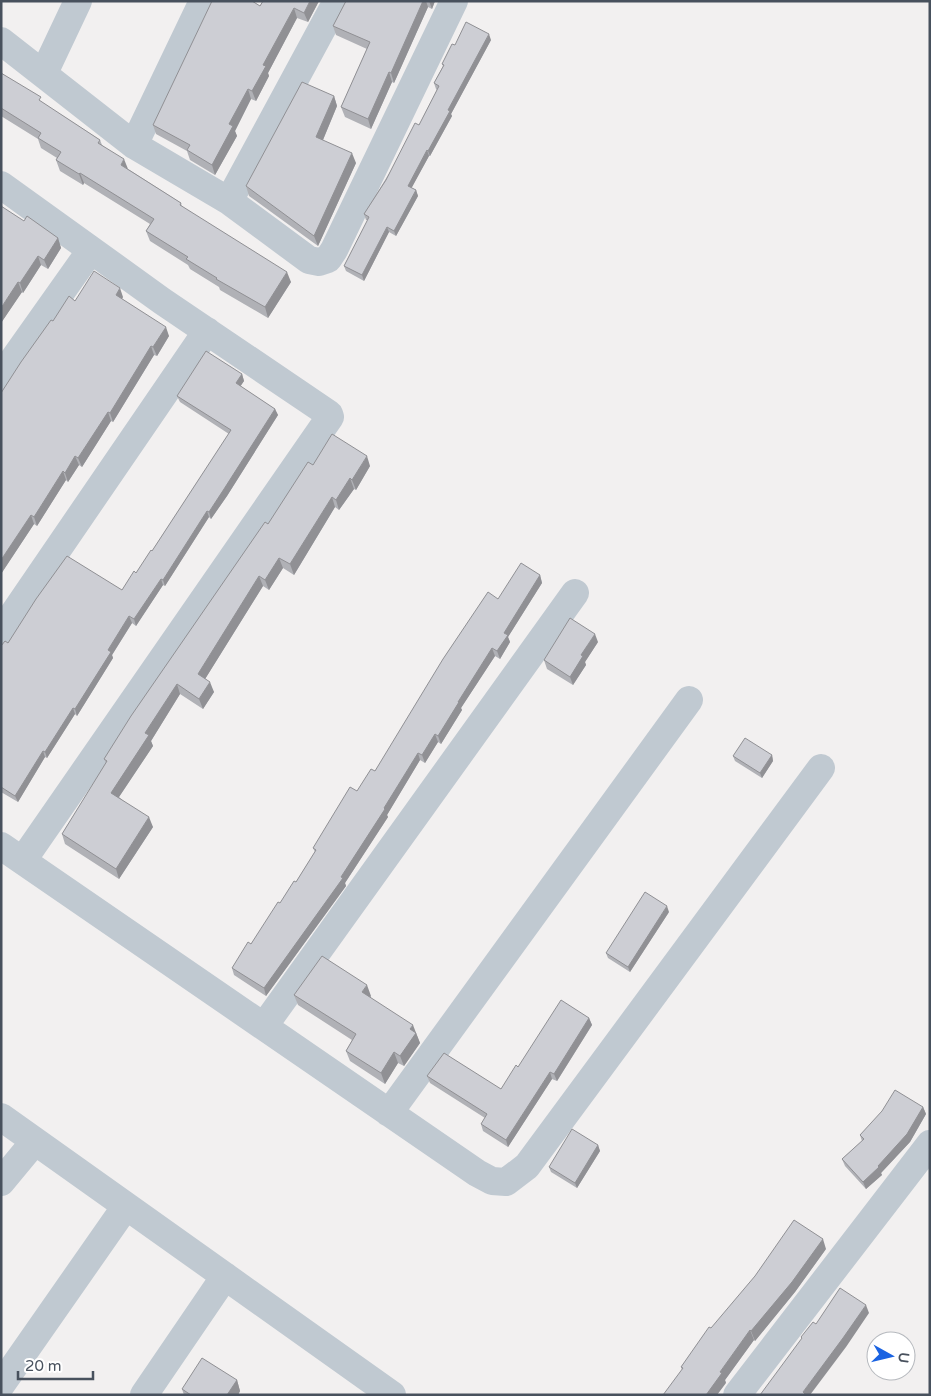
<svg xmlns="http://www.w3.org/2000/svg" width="931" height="1396" font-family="'Varela Round',sans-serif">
  <rect width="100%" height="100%" fill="#f2f0f0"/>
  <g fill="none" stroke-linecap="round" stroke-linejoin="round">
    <path stroke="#c0c9d1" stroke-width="28" d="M1 41 134 145 229 201 309 260 319 262 328 259 334 250 454 1
      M44 73 78 1
      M134 145 203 1
      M1 185 162 301 329 414 330 417 23 860
      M229 201 337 1
      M1 377 91 250
      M1 632 207 331
      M1 846 477 1173 492 1181 506 1182 527 1166 821 768
      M264 1026 575 593
      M389 1113 689 700
      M1 1117 392 1395
      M1 1182 35 1141
      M1 1385 126 1206
      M144 1395 225 1276
      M737 1395 930 1144"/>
  </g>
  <path fill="#b0b1b6" d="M263 1H319L308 22 297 18 268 73 269 76 256 101 251 99 235 131 237 136 215 175 190 160 187 151 156 134 153 125 260 6Z
    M346 1H435L432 9 428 7 394 83 392 82 371 129 345 117 341 107 367 49 336 35 333 26Z
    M491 40 451 114 452 116 430 156H429L411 188 416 190 418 196 396 236 389 232 364 281 346 271 344 266 368 220H366L364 214 419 125 437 90 436 89 434 83 443 66 442 64 455 45Z
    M1 73 43 103 100 140 102 145 128 169 181 203 182 207 291 282 268 318 220 290 219 287 190 269 188 265 150 241 146 231 150 224 84 183 83 185 60 171 56 160 57 158 41 148 38 139 1 116Z
    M334 96 337 106 323 140 356 163 318 246 249 196 246 186Z
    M24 221 58 238 61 248 48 269 41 265 23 293 22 292 1 323Z
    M123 297 122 299 169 336 157 356 154 355 113 422 111 421 82 467 79 465 68 482 66 480 37 526 34 524 1 574 53 321Z
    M242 374 244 381 240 386 275 409 278 415 227 496 211 519 209 517 165 586 163 585 136 626 132 623 112 655 113 658 77 716 75 714 47 758 45 757 18 802 1 792V646L122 590 136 573 152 551 229 434 180 402 177 396Z
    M313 465 370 466 356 490 354 489 339 510 335 507 294 575 283 568 269 590 263 586 205 679 214 692 203 709 180 694 151 741 153 746 119 797 153 827 119 879 65 844 62 834 106 763 104 759 268 524Z
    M540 575 542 583 508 637 510 642 500 659 495 656 461 708 462 710 441 744 438 742 425 763 420 760 387 815 388 817 345 883 346 886 266 996 234 975 232 968 251 944 296 882 315 852 313 848 357 791 375 771 498 599Z
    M598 642 585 662 586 665 573 685 547 669 544 660Z
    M772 755 773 761 762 778 735 761 733 756Z
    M669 912 630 972 608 958 606 953Z
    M294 995 371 996 370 997 416 1033 420 1043 404 1066 398 1063 385 1084 350 1061 346 1051 352 1040 298 1005Z
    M589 1018 592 1025 557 1081 552 1079 508 1147 483 1131 481 1124 485 1118 430 1083 427 1076 501 1089 518 1067Z
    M923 1107 926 1114 910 1142 881 1173 882 1175 866 1189 845 1166 842 1159 862 1141 860 1135Z
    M598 1145 600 1151 577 1188 551 1172 549 1167Z
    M826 1249 795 1292 755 1341 754 1340 725 1380 726 1383 682 1370 681 1367 711 1328Z
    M237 1380 240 1391 238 1395H184L182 1389Z"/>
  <path fill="#909094" d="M310 1H319L308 22 304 13Z
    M423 1H426L428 7 394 83 391 73Z
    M429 1H435L432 9Z
    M294 8 297 18 268 73 269 76 256 101 252 91 263 65Z
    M489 34 491 40 451 114 452 116 430 156 428 151 448 110Z
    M389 72 392 82 371 129 368 119Z
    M248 89 251 99 235 131 237 136 215 175 212 165 229 124Z
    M334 96 337 106 320 147 316 137Z
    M427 150 429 156 410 191 408 186Z
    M352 153 356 163 318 246 314 236Z
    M124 159 128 169 121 165Z
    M80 173 84 183 83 185 79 174Z
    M416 190 418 196 396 236 394 231Z
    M387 227 389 232 364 281 362 275Z
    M58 238 61 248 48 269 44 260Z
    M38 256 41 265 23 293 20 283Z
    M287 272 291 282 268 318 265 307Z
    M18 282 22 292 1 323V308Z
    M120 288 123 297 119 304 116 295Z
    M166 327 169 336 157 356 153 347Z
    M151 346 154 355 113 422 110 413Z
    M242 374 244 381 238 390 236 383Z
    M275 409 278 415 227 496 211 519 209 512Z
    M108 412 111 421 82 467 78 458Z
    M75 456 79 465 68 482 65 473Z
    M367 456 370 466 356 490 352 480Z
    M63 471 66 480 37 526 34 517Z
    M350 478 354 489 339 510 336 500Z
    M332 497 335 507 294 575 290 564Z
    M207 511 209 517 165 586 163 580Z
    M31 515 34 524 1 574V560Z
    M279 558 283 568 269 590 265 580Z
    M540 575 542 583 508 637 510 642 500 659 497 651 504 633Z
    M259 576 263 586 202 684 198 674Z
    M161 579 163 585 136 626 134 619Z
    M129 616 132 623 112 655 113 658 77 716 75 709 108 650Z
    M595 634 598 642 585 662 586 665 573 685 570 677 581 655Z
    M492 648 495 656 461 708 462 710 441 744 438 736 458 702Z
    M210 682 214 692 203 709 199 699Z
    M177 684 180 694 151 741 153 746 115 803 111 793 145 733Z
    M73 708 75 714 47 758 45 752Z
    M435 734 438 742 425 763 422 755Z
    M43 751 45 757 18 802 15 796Z
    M418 753 420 760 387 815 388 817 345 883 346 886 266 996 264 988 341 877Z
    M772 755 773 761 762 778 760 773Z
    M149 817 153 827 119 879 116 869Z
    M667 906 669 912 630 972 628 967Z
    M367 985 371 996 366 1003 362 992Z
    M589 1018 592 1025 557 1081 554 1074Z
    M413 1025 420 1043 404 1066 400 1056 410 1029Z
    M394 1052 398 1063 385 1084 381 1073Z
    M550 1072 552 1079 508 1147 506 1140Z
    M923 1107 926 1114 910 1142 881 1173 882 1175 866 1189 863 1182 878 1166Z
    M598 1145 600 1151 577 1188 575 1183Z
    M823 1239 826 1249 795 1292 755 1341 751 1331Z
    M866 1305 869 1313 846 1347 810 1395H803V1392Z
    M750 1330 754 1340 725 1380 726 1383 717 1395H706L720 1372Z
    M237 1380 240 1391 238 1395H227Z"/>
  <path fill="#cdced4" stroke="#909094" d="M212 1H252L260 6 263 1H310L304 13 294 8 263 65 266 66 252 91 248 89 229 124 233 126 212 165 187 150 190 145 153 125Z
    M346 1H423L391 73 389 72 368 119 341 107 370 42 333 26Z
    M466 22 489 34 448 110 450 111 428 151 427 150 408 186 416 190 394 231 387 227 362 275 344 266 369 217 364 214 386 180 415 123 419 125 439 86 434 83 444 65 442 64 452 44 455 45Z
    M1 73 41 97 39 100 100 140 98 143 124 159 121 165 181 203 180 205 287 272 265 307 216 279 217 278 186 259 188 257 146 231 154 219 80 173 79 174 56 160 61 152 38 138 41 133 1 108Z
    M302 82 334 96 316 137 352 153 314 236 246 186Z
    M1 206 24 221 27 216 58 238 44 260 38 256 20 283 18 282 1 308Z
    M94 271 120 288 116 295 166 327 153 347 151 346 110 413 108 412 78 458 75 456 65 473 63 471 34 517 31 515 1 560V393L21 362 51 320 53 321 69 296 75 301Z
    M206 351 242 374 236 383 275 409 224 489 209 512 207 511 163 580 161 579 134 619 129 616 108 650 111 652 75 709 73 708 45 752 43 751 15 796 1 787V646L5 641 8 643 36 599 67 556 122 590 134 571 136 573 151 550 152 551 231 430 177 396Z
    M332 434 367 456 352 480 350 478 336 500 332 497 290 564 279 558 265 580 259 576 198 674 210 682 199 699 177 684 145 733 149 735 111 793 149 817 116 869 62 834 107 761 104 759 131 716 265 522 268 524 308 462 313 465Z
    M521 563 540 575 504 633 508 635 497 651 492 648 458 702H459L438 736 435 734 422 755 418 753 384 808 385 809 341 877 343 878 264 988 232 968 248 942 251 944 278 902 280 903 294 881 296 882 316 850 313 848 350 787 357 791 371 769 375 771 443 659 488 592 498 599Z
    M570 618 595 634 581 655 583 656 570 677 544 660Z
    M745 738 772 755 760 773 733 756Z
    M645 892 667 906 628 967 606 953Z
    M322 956 367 985 362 992 413 1025 410 1029 416 1033 400 1056 394 1052 381 1073 346 1051 356 1034 294 995Z
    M561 1000 589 1018 554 1074 550 1072 506 1140 481 1124 487 1114 427 1076 444 1053 501 1089 516 1065 518 1067Z
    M895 1090 923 1107 907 1134 878 1166 879 1167 863 1182 842 1159 864 1139 860 1135 882 1111Z
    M572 1129 598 1145 575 1183 549 1167Z
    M794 1220 823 1239 792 1282 751 1331 750 1330 720 1372 722 1373 706 1395H663L683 1368 681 1367 709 1327 711 1328 755 1276Z
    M840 1288 866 1305 843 1338 803 1392 806 1395H760L802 1338 801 1337 813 1322 816 1324Z
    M202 1358 237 1380 227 1395H191L182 1389Z"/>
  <rect width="931" height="1396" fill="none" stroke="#48515d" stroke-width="5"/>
  <g transform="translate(891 1356) rotate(98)"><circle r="24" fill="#ffffff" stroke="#b6b9be"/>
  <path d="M0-4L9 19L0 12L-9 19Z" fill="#1a63e2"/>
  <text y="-8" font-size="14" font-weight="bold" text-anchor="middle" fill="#48515d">U</text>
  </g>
  <path d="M18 1371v8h75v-8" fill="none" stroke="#48515d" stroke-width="2.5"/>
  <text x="25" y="1371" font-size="15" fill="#48515d" stroke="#ffffff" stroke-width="4" paint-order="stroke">20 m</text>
</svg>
